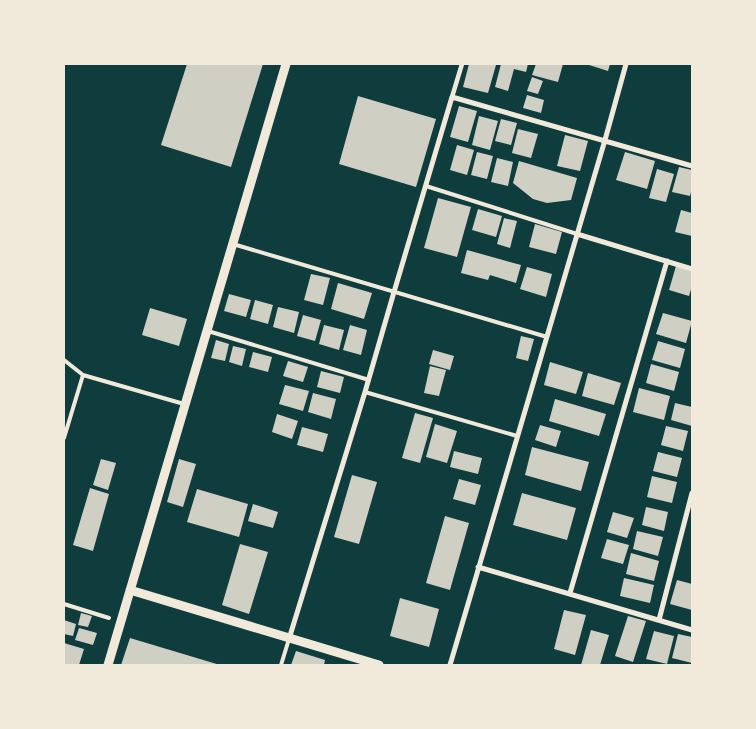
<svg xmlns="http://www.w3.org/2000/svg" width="756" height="729" font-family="'Open Sans',sans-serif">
  <rect width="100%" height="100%" fill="#0f3d3e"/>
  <path fill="#cfcfc3" d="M187 64H263L231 167 161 145Z
    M469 64H492L496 65 488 93 463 87Z
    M501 64H528L526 72 514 69 508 91 495 87Z
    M536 64H563L558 82 532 75Z
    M586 64H610L608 71Z
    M532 77 543 81 538 94 527 91Z
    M527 95 544 100 541 113 523 108Z
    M358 96 436 119 416 187 339 164Z
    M459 106 477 111 468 142 450 137Z
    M479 116 498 121 490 150 472 145Z
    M501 119 517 123 511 145 495 141Z
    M518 129 538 134 531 158 512 153Z
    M565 135 588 141 580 171 557 166Z
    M457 145 474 150 467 175 450 170Z
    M477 152 493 156 487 179 471 175Z
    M625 152 655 161 647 189 616 180Z
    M497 158 513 162 508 186 491 182Z
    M519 161 577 178 571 200 547 203 533 199 513 183Z
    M679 167 692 170V188L690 196 672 192Z
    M657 169 674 174 666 202 649 198Z
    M438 198 471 207 457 257 424 248Z
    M478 209 502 216 496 237 472 230Z
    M681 210 692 213V236L675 232Z
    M504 218 517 221 510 248 497 244Z
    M535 224 562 232 556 254 529 247Z
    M467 250 521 265 516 283 490 275 488 280 461 273Z
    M676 266 692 271V286L689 296 669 290Z
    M527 267 552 274 546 297 520 289Z
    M311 274 330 278 323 305 304 300Z
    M338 283 372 293 364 319 331 309Z
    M229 294 251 300 246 317 224 311Z
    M255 300 273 305 268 324 250 319Z
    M278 307 299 312 294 333 273 327Z
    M150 308 187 319 179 346 142 335Z
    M663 313 692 321 686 343 656 334Z
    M303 315 321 320 315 341 297 336Z
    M324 325 344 330 339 350 319 344Z
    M350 325 367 330 361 355 343 350Z
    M521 336 534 339 528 361 516 358Z
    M216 340 229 344 225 361 211 358Z
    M658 341 685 349 680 368 652 360Z
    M233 346 246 349 242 366 229 362Z
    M433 350 454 356 450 370 429 364Z
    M253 352 272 357 268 372 249 367Z
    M288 361 308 367 303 382 283 376Z
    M550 362 583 372 576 394 544 385Z
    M651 364 679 372 674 391 646 383Z
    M430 366 446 370 439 396 424 393Z
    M321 371 344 377 340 393 317 387Z
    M588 373 621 383 614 405 582 396Z
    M285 385 309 391 303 411 279 404Z
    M639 388 670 396 664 420 633 412Z
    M313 393 336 399 331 419 308 412Z
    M555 399 606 414 599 436 549 421Z
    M675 403 692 407V426L671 420Z
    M415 413 433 418 420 463 402 458Z
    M277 414 298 421 292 439 272 432Z
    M435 424 457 431 447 463 426 457Z
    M540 425 561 431 556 447 535 440Z
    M666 426 688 431 683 451 661 445Z
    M302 427 328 434 323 452 297 445Z
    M532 447 589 462 581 491 525 475Z
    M454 451 482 458 478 474 450 467Z
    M658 452 682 458 677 477 653 471Z
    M101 459 116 463 108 490 93 485Z
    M179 459 196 464 183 507 167 502Z
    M352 475 377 482 359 544 334 537Z
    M652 476 677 482 672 503 647 497Z
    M459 479 481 485 475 505 453 499Z
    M90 488 109 494 93 551 73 545Z
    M197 489 248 504 239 537 187 522Z
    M522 493 576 508 567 540 513 525Z
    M253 504 278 512 273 528 248 521Z
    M646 507 668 512 664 531 642 525Z
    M613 512 634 518 627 538 607 532Z
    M445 516 469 523 450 590 426 583Z
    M637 531 663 537 658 556 633 549Z
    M607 539 629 545 623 564 601 558Z
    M240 544 268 552 249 614 222 605Z
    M631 553 659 561 654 581 626 574Z
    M624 578 654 585 650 603 620 596Z
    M677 580 692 584V610L670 604Z
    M400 598 439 609 429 647 390 636Z
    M564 610 586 615 575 655 554 649Z
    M81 613 92 616 88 627 78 625Z
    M628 616 646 621 633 662 615 656Z
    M64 620 76 624 73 636 64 634Z
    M79 628 97 633 93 645 75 640Z
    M591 630 609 635 600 665H581Z
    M654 631 674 636 667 664 646 659Z
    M678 634 692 637V663L672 658Z
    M130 638 220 665H121Z
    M64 643 84 649 79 665H64Z
    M296 651 325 660 324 665H291Z"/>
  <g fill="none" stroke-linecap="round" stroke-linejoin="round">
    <path stroke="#f1e9da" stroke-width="4" d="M426 186 577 234
      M233 244 547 337
      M208 331 369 380
      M64 360 83 375 184 404
      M365 392 517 436
      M64 438 83 375
      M64 604 109 618
      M281 665 289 639"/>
    <path stroke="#f1e9da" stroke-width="4.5" d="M452 97 462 64"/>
    <path stroke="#f1e9da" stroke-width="5" d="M577 234 692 269
      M478 567 692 630
      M570 593 667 261
      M659 620 692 493
      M289 639 365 392 394 292 452 97 692 166
      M450 665 605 140 626 64"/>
    <path stroke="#f1e9da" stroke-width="9" d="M130 590 379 665
      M108 665 286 64"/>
  </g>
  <rect width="756" height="729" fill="none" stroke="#f1e9da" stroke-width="130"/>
</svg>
